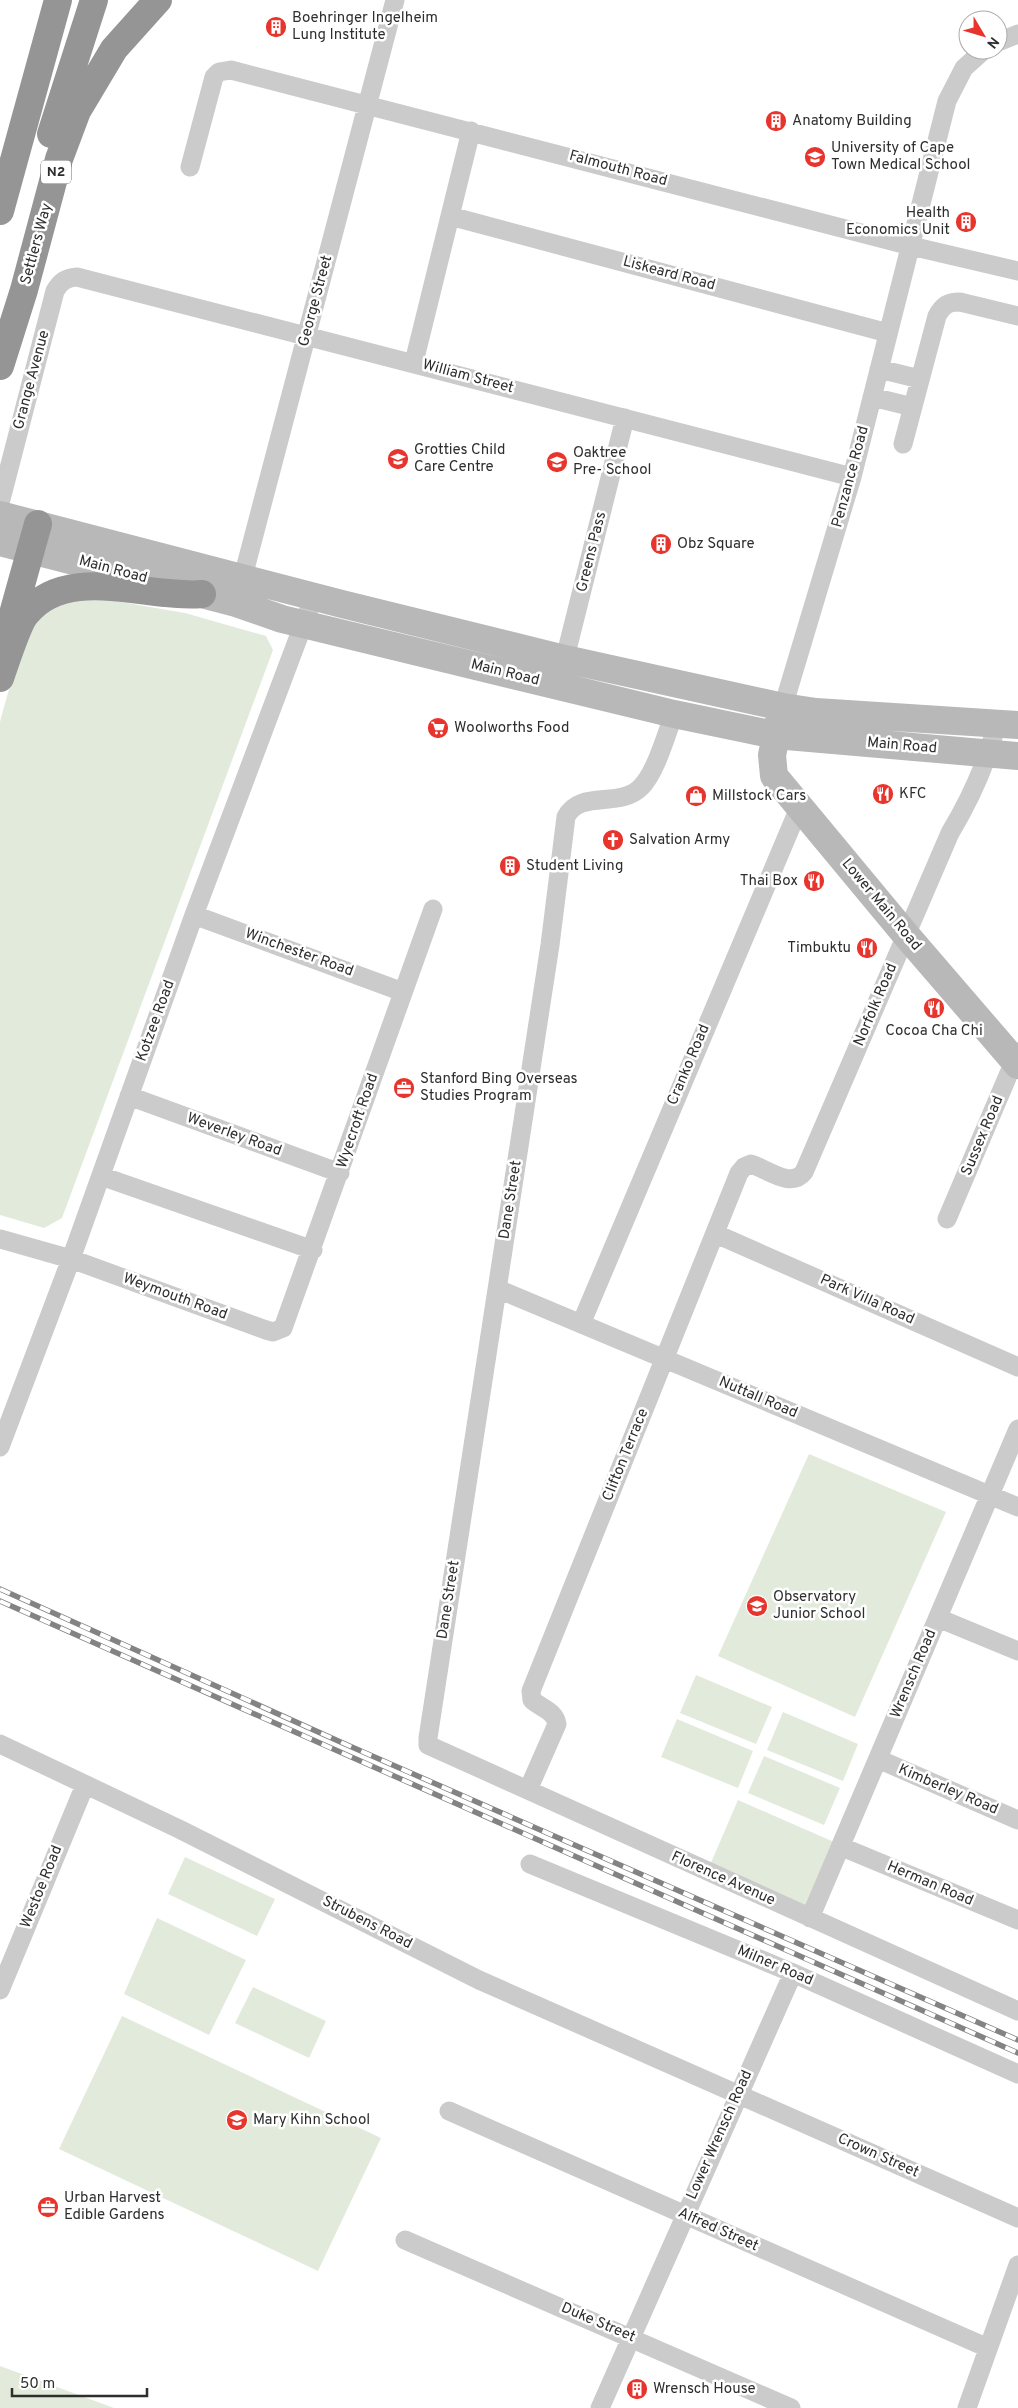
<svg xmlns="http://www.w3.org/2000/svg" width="1018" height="2408" font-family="Overpass,sans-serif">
  <rect width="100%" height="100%" fill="#fff"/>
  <path fill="#e2ebdb" d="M92 597 185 613 266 636 273 650 62 1218 44 1228 0 1215V722C8 692 25 628 48 609 59 599 78 599 92 597Z
    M809 1454 946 1512 855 1717 718 1656Z
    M696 1675 772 1707 756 1744 680 1713Z
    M783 1712 858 1744 843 1781 767 1750Z
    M677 1719 753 1751 738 1788 661 1757Z
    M764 1756 840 1788 824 1825 748 1793Z
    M738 1800 834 1842 806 1907 710 1865Z
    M185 1857 275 1899 257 1936 168 1894Z
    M157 1918 246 1960 209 2035 124 1994Z
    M253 1987 326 2021 309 2058 235 2023Z
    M122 2016 381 2138 318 2271 59 2149Z
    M0 2366 114 2408H0Z"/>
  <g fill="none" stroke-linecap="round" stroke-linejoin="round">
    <path stroke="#cbcbcb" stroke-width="19" d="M998 42 1018 34
      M190 167 214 77 219 72 231 70 911 246 1018 271
      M450 216 888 333
      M414 362 471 131
      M879 369 920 379
      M872 397 913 407
      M903 444 937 316C943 305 948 302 960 302L1018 316
      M0 503 55 291C61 281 66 278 77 277L852 477
      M240 588 395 0
      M558 686 625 418
      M783 707 852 477 947 101 964 68 984 50
      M674 714C666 735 656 772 641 787 620 809 580 789 566 817L550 945 428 1738V1745L1018 2011
      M194 915 403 992
      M129 1096 340 1173
      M101 1176 313 1250
      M947 1219 1018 1052
      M716 1234 1018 1367
      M0 1239 71 1259 266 1330 273 1332 283 1328 433 909
      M498 1289 1018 1507
      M581 1324 799 808
      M0 1447 71 1259 194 915 314 596
      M938 1618 1018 1651
      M0 1744 179 1829 479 1980 1018 2218
      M878 1759 1018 1820
      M528 1790 557 1724C555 1711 541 1708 532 1700L531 1691 739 1173 744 1167 751 1164C767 1169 791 1189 804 1172L950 833C971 798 987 763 997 723
      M842 1847 1018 1920
      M530 1864 793 1973 1018 2074
      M810 1918 1018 1429
      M0 1990 85 1785
      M449 2111 988 2348
      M405 2240 791 2408
      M600 2408 793 1973
      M967 2408 1018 2265"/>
    <path stroke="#b8b8b8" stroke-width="28" d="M0 515 342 604 565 659 783 707 816 712 1018 725
      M0 542 236 603 282 619 674 714 775 735 1018 756
      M780 717 772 755 774 776 906 935 1018 1065"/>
    <path stroke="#959595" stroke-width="28" d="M51 134 94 0
      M0 211 58 0
      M0 366 24 290 59 159 77 111 114 49 158 0
      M9 628 38 524
      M0 678C5 664 18 623 26 614 67 563 147 599 202 594"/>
    <g stroke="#838383" stroke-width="5.5">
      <path id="rail" d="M0 1589 345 1744 1018 2040
        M0 1601 1018 2053"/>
    </g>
    <use href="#rail" stroke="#fff" stroke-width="4" stroke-dasharray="11" stroke-linecap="butt"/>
  </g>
  <defs>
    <g id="building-disc" transform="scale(1.125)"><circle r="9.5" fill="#e7342d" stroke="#fff"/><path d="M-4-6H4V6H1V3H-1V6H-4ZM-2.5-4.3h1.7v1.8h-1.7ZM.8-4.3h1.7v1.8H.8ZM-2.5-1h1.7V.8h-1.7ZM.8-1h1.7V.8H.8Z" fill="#fff"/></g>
    <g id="university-disc" transform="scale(1.125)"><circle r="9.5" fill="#e7342d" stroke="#fff"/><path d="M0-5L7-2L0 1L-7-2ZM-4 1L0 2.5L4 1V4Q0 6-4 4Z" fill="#fff"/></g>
    <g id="school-disc" transform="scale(1.125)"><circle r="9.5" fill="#e7342d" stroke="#fff"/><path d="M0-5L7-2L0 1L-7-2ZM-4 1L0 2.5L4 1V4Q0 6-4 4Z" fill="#fff"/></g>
    <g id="supermarket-disc" transform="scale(1.125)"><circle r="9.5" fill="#e7342d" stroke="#fff"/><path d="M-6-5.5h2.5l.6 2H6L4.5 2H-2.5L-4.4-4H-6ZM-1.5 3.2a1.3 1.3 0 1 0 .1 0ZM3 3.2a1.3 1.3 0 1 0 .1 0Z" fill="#fff"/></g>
    <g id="restaurant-disc" transform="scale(1.125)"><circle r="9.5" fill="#e7342d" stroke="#fff"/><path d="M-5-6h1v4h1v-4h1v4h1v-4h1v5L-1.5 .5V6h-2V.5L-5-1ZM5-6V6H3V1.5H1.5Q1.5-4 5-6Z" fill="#fff"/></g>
    <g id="shop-disc" transform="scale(1.125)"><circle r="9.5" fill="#e7342d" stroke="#fff"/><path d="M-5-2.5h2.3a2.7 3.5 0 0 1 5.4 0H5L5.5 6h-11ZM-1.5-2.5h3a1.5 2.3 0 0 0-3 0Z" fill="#fff"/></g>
    <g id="church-disc" transform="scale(1.125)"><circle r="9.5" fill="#e7342d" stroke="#fff"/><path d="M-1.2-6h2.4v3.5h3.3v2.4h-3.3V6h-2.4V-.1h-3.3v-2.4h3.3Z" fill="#fff"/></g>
    <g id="office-disc" transform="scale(1.125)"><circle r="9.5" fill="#e7342d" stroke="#fff"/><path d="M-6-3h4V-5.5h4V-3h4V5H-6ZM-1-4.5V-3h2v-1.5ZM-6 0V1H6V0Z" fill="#fff"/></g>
  </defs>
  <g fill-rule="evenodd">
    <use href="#building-disc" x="276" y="27"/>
    <use href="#building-disc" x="776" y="121"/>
    <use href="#university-disc" x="815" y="157"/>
    <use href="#building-disc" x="966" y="222"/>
    <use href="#school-disc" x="398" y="459"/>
    <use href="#school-disc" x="557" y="462"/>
    <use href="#building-disc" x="661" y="544"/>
    <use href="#supermarket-disc" x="438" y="728"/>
    <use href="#restaurant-disc" x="883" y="794"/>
    <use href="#shop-disc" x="696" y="796"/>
    <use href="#church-disc" x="613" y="840"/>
    <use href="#building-disc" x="510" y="866"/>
    <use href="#restaurant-disc" x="814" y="881"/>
    <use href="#restaurant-disc" x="867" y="948"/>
    <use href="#restaurant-disc" x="934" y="1008"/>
    <use href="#office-disc" x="404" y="1088"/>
    <use href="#school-disc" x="757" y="1606"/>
    <use href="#school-disc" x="237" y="2120"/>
    <use href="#office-disc" x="48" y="2207"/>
    <use href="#building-disc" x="637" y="2389"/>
  </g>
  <g text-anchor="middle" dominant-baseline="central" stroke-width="5" stroke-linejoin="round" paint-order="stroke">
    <rect fill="#fff" stroke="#6d6d6d" stroke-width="1" x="41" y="160.5" width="30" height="23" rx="4"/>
    <g font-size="14" font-weight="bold" fill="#2e2e2e">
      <text x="56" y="172">N2</text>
    </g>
    <g font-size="15" fill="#2e2e2e" stroke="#fff" text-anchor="start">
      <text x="292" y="18">Boehringer Ingelheim<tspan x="292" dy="17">Lung Institute</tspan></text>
      <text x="792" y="121">Anatomy Building</text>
      <text x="831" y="148">University of Cape<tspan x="831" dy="17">Town Medical School</tspan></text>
      <text x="950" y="213" text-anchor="end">Health<tspan x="950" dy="17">Economics Unit</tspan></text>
      <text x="414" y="450">Grotties Child<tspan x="414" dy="17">Care Centre</tspan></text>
      <text x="573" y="453">Oaktree<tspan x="573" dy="17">Pre- School</tspan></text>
      <text x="677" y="544">Obz Square</text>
      <text x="454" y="728">Woolworths Food</text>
      <text x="899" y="794">KFC</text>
      <text x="712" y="796">Millstock Cars</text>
      <text x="629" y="840">Salvation Army</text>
      <text x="526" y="866">Student Living</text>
      <text x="798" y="881" text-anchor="end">Thai Box</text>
      <text x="851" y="948" text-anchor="end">Timbuktu</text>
      <text x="934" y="1031" text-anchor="middle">Cocoa Cha Chi</text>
      <text x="420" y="1079">Stanford Bing Overseas<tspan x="420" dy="17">Studies Program</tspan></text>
      <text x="773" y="1597">Observatory<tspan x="773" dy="17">Junior School</tspan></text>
      <text x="253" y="2120">Mary Kihn School</text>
      <text x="64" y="2198">Urban Harvest<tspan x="64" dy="17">Edible Gardens</tspan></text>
      <text x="653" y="2389">Wrensch House</text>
    </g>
    <g font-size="15" fill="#2e2e2e" stroke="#fff">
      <text transform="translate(618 169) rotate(15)">Falmouth Road</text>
      <text transform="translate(37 244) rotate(-75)">Settlers Way</text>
      <text transform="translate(669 274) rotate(15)">Liskeard Road</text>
      <text transform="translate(316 301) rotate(-75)">George Street</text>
      <text transform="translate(468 377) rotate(15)">William Street</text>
      <text transform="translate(32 380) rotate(-75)">Grange Avenue</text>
      <text transform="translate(851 477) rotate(-75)">Penzance Road</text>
      <text transform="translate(592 552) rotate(-76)">Greens Pass</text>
      <text transform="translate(113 570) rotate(15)">Main Road</text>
      <text transform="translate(505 673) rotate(14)">Main Road</text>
      <text transform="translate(902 746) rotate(5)">Main Road</text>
      <text transform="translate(881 905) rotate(50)">Lower Main Road</text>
      <text transform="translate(299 953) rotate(20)">Winchester Road</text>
      <text transform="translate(876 1005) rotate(-67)">Norfolk Road</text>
      <text transform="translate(156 1021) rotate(-70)">Kotzee Road</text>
      <text transform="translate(689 1065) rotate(-67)">Cranko Road</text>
      <text transform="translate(358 1121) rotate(-71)">Wyecroft Road</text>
      <text transform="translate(234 1135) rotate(20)">Weverley Road</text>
      <text transform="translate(983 1136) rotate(-67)">Sussex Road</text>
      <text transform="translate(511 1200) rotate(-81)">Dane Street</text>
      <text transform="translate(175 1297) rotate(20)">Weymouth Road</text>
      <text transform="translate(867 1300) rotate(24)">Park Villa Road</text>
      <text transform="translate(758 1398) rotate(23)">Nuttall Road</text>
      <text transform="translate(626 1455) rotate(-68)">Clifton Terrace</text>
      <text transform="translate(449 1600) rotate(-81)">Dane Street</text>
      <text transform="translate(914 1674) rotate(-67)">Wrensch Road</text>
      <text transform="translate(948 1790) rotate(23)">Kimberley Road</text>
      <text transform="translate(723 1879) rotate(24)">Florence Avenue</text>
      <text transform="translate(930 1884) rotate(23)">Herman Road</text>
      <text transform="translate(42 1887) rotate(-68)">Westoe Road</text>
      <text transform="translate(367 1923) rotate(27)">Strubens Road</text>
      <text transform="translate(775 1966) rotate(23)">Milner Road</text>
      <text transform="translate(720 2135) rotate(-66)">Lower Wrensch Road</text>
      <text transform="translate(878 2156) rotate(24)">Crown Street</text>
      <text transform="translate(718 2230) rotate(24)">Alfred Street</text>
      <text transform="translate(598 2323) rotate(23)">Duke Street</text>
    </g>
  </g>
  <g transform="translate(983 35) rotate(128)"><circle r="24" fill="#ffffff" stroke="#ababab"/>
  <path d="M0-4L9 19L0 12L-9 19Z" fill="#e7342d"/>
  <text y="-8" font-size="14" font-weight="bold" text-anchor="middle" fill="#2e2e2e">N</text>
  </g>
  <path d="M12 2388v8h135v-8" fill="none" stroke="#2e2e2e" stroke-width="2.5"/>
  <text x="20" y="2388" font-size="15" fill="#2e2e2e" stroke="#ffffff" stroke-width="4" paint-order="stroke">50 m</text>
</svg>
